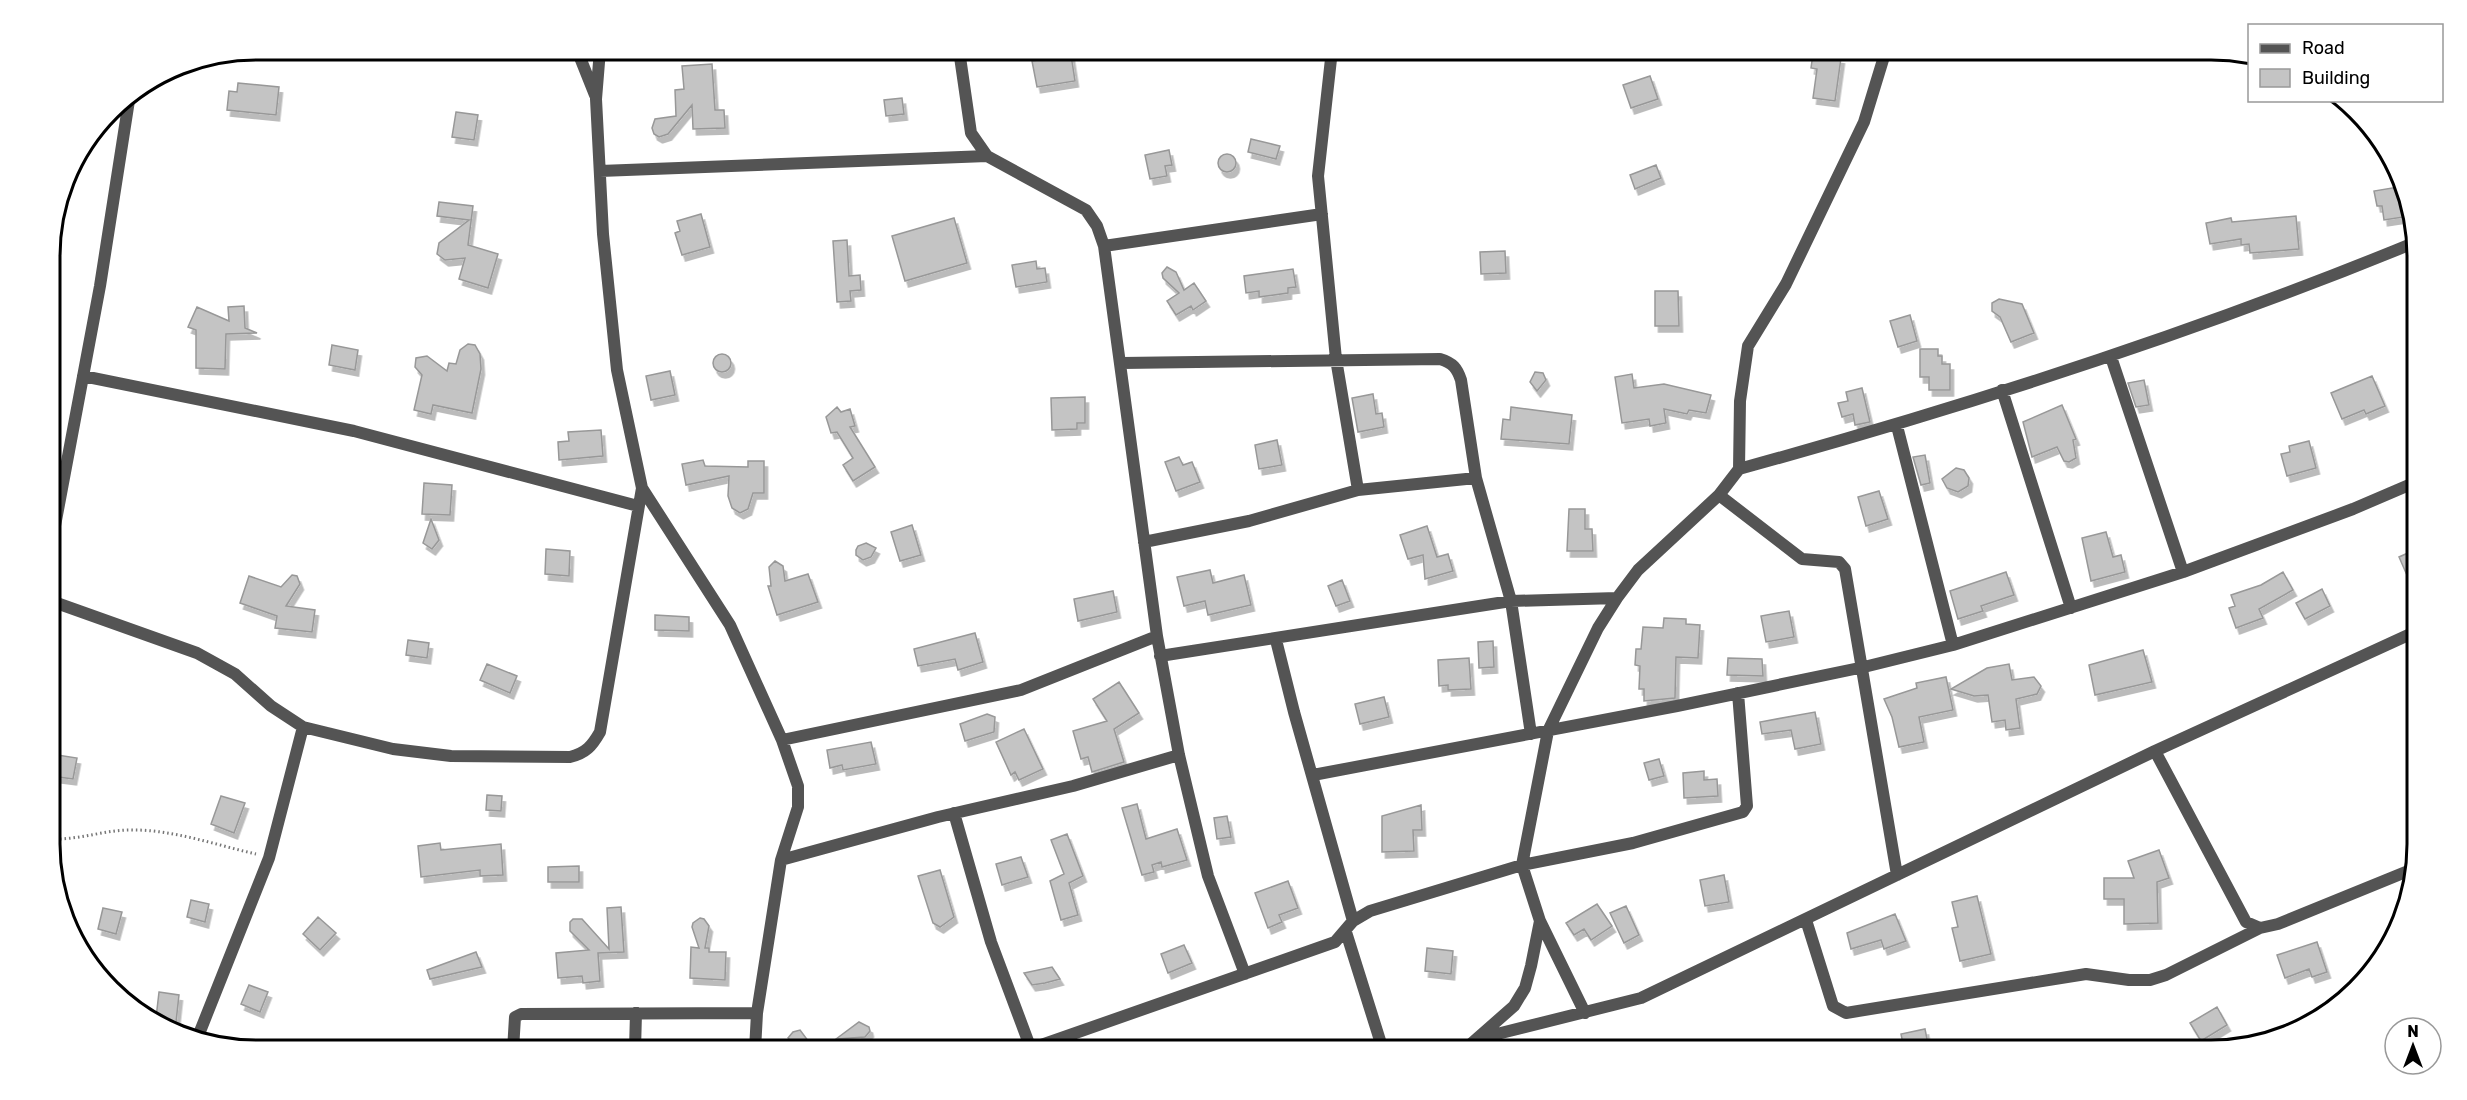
<svg xmlns="http://www.w3.org/2000/svg" width="2467" height="1100" font-family="Rubik,sans-serif">
  <defs>
    <filter id="shadow"><feDropShadow dx="3.5" dy="6" stdDeviation="0" flood-color="#0004"/></filter>
  </defs>
  <rect width="100%" height="100%" fill="#fff"/>
  <path fill="#c4c4c4" stroke="#989898" stroke-width="1.5" filter="url(#shadow)" d="M1813 54 1841 58 1835 101 1813 98 1817 69 1811 68Z
    M1071 55 1075 81 1037 87 1032 61Z
    M712 64 715 110H724L725 128 693 129 692 105 668 134 659 137 654 134 652 128 655 119 676 116 675 90 684 89 682 66Z
    M1650 76 1658 99 1631 108 1623 85Z
    M238 83 279 87 276 115 227 110 229 91 237 92Z
    M902 98 904 114 886 116 884 100Z
    M456 112 478 115 474 140 452 137Z
    M1251 139 1280 146 1276 159 1248 152Z
    M1169 150 1172 165 1165 166 1167 176 1150 179 1145 155Z
    M1218 163a9 9 0 1 1 18 0a9 9 0 1 1-18 0Z
    M1656 165 1661 178 1635 189 1630 175Z
    M2398 187 2410 216 2384 220 2382 206H2377L2374 191Z
    M439 202 473 206 468 245 498 254 488 288 459 279 465 258 445 260 437 254 439 243 469 220 437 216Z
    M701 214 710 247 682 255 675 233 680 231 677 221Z
    M2296 216 2299 249 2250 253 2249 244 2241 245V239L2210 244 2206 223 2231 218 2232 222Z
    M954 218 967 263 905 281 892 236Z
    M847 240 849 276 860 275 861 290 850 291 851 301 837 302 833 241Z
    M1505 251 1506 273 1481 274 1480 252Z
    M1036 261 1037 269 1045 268 1047 282 1016 287 1012 265Z
    M1167 267 1176 272 1184 290 1194 283 1206 301 1193 310 1191 306 1176 315 1167 301 1179 293 1163 278 1162 273Z
    M1293 269 1296 287 1288 288V293L1259 297V291L1246 293 1244 276Z
    M1655 291H1678L1679 326H1655Z
    M1999 299 2022 304 2034 333 2011 342 2000 317 1992 311V303Z
    M244 306 245 328 257 333 226 334 225 369 196 368V330L188 327 197 307 229 321 228 307Z
    M1910 315 1917 341 1898 347 1890 321Z
    M468 344 475 345 480 354 481 369 472 413 433 405 431 414 414 410 422 375 415 367 416 358 427 356 447 371 449 363 456 364 460 350Z
    M332 345 358 350 355 370 329 365Z
    M1920 349H1938V356H1942V364H1950V390H1929V377H1920Z
    M713 363a9 9 0 1 1 18 0a9 9 0 1 1-18 0Z
    M670 371 675 395 651 400 646 376Z
    M1535 372 1543 373 1546 380 1537 391 1530 382Z
    M1632 374 1634 388 1664 384 1711 395 1706 413 1689 410 1687 414 1664 409 1666 423 1650 426 1649 419 1622 423 1615 377Z
    M2372 376 2385 406 2366 414 2364 410 2342 419 2331 393Z
    M2144 380 2149 405 2136 407 2128 383Z
    M1862 388 1870 422 1855 425 1853 414 1842 417 1838 403 1848 401 1846 392Z
    M1373 394 1376 414 1382 413 1384 427 1358 432 1352 398Z
    M1085 397V423H1077V429L1052 430 1051 398Z
    M2062 405 2076 439 2073 440 2076 458 2069 462 2064 461 2057 447 2032 457 2023 422Z
    M837 407 841 412 850 409 855 426 850 427 875 467 853 481 843 465 853 458 837 432 831 433 826 417Z
    M1511 407 1572 415 1569 444 1501 439 1503 419 1510 420Z
    M601 430 603 456 559 460 558 442 569 441 568 432Z
    M1277 440 1282 465 1259 469 1255 445Z
    M2309 441 2316 468 2287 476 2281 454 2290 452 2289 446Z
    M1925 455 1930 483 1921 485 1913 457Z
    M1179 457 1183 465 1192 462 1200 482 1176 491 1165 462Z
    M703 460 705 466 748 467V461H764V493H753L748 509 740 513 732 508 728 496 729 476 686 485 682 464Z
    M1956 468 1964 470 1969 478 1968 486 1958 492 1947 488 1942 479Z
    M424 483 452 485 450 515 422 514Z
    M1879 491 1888 519 1866 526 1858 497Z
    M1569 509H1585V529H1592L1593 551H1567Z
    M431 519 439 540 432 549 423 543Z
    M912 525 921 555 900 561 891 532Z
    M1427 526 1437 557 1448 554 1453 571 1425 579 1423 555 1408 559 1400 535Z
    M2106 532 2113 557 2121 555 2125 572 2091 581 2082 538Z
    M866 543 876 548 871 557 863 560 856 555V550L858 546Z
    M546 549 570 551 569 576 545 574Z
    M2417 549V598L2399 557Z
    M775 561 783 566 785 581 808 574 818 602 777 615 768 586H771L769 567Z
    M1210 570 1213 583 1244 575 1251 605 1208 615 1205 601 1184 606 1177 577Z
    M2006 572 2014 595 1981 606 1983 611 1958 619 1950 591Z
    M2283 572 2293 590 2259 609 2263 618 2236 628 2229 608 2235 606 2231 595 2261 585Z
    M292 575 297 576 300 584 286 606 315 610 312 632 275 628 277 616 240 603 249 576 281 587Z
    M1342 580 1350 601 1336 606 1328 586Z
    M2322 589 2330 606 2305 619 2296 603Z
    M1113 591 1117 612 1078 621 1074 599Z
    M1789 611 1794 637 1766 642 1761 616Z
    M655 615 689 617V631L655 630Z
    M1664 618 1686 619V624L1700 625 1698 658 1676 657 1675 698 1644 701V689H1639L1640 666 1635 665 1636 649H1641L1643 627 1663 628Z
    M975 633 983 662 958 670 955 659 918 666 914 649Z
    M408 640 429 643 427 658 406 655Z
    M1493 641 1494 667 1479 668 1478 642Z
    M2143 650 2152 682 2095 695 2089 665Z
    M1469 658 1471 689 1448 690V685L1439 686 1438 660Z
    M1728 658 1762 659 1763 676 1727 675Z
    M487 664 517 676 510 693 480 680Z
    M2009 664 2012 680 2034 677 2041 686 2037 694 2016 699 2020 728 2006 730 2005 720 1992 722 1988 695 1974 696 1951 689 1987 668Z
    M1946 677 1953 710 1919 717 1924 742 1899 747 1892 717 1884 699 1917 688 1916 683Z
    M1119 682 1139 713 1114 729 1124 762 1092 772 1088 757 1081 759 1073 731 1107 721 1093 699Z
    M1384 697 1389 717 1360 724 1355 704Z
    M1815 712 1821 744 1795 749 1791 730 1762 734 1760 722Z
    M987 714 995 717 994 732 965 741 960 724Z
    M1024 729 1043 769 1019 780 1015 772 1011 775 996 742Z
    M871 742 876 764 843 770 842 765 830 768 827 750Z
    M51 754 77 758 73 779 51 776Z
    M1659 759 1664 776 1649 780 1644 763Z
    M1704 771V780L1717 779 1718 796 1684 798 1683 773Z
    M487 795 502 796 501 811 486 810Z
    M221 796 245 803 234 833 211 824Z
    M1137 804 1146 839 1177 829 1187 860 1162 867 1161 862 1152 865 1154 872 1142 875 1122 808Z
    M1421 805 1422 830H1413L1414 851 1382 852V816Z
    M1227 816 1231 837 1217 839 1214 818Z
    M1067 834 1083 876 1069 883 1078 915 1061 920 1050 881 1064 874 1051 840Z
    M440 843 441 850 501 844 503 875 480 876V870L421 877 418 846Z
    M2159 850 2169 878 2157 882 2158 923 2124 924V899H2104V878H2134L2128 861Z
    M1021 857 1028 877 1002 885 996 864Z
    M579 866V882H548V867Z
    M940 870 954 917 940 927 933 923 918 876Z
    M1724 875 1729 902 1705 906 1700 880Z
    M1288 881 1298 908 1279 915 1282 922 1268 928 1255 893Z
    M1977 896 1991 954 1960 961 1952 928 1958 927 1952 902Z
    M191 900 209 904 205 922 187 917Z
    M1597 904 1612 926 1591 940 1584 929 1574 935 1566 923Z
    M1626 906 1639 935 1624 943 1610 913Z
    M621 907 624 952 598 953 600 981 583 983 582 976 558 978 556 953 589 950 570 931V922L573 919H582L609 949 607 908Z
    M103 908 122 912 116 934 98 929Z
    M1895 914 1906 941 1884 949 1881 940 1851 949 1847 933Z
    M318 917 336 933 320 950 303 934Z
    M700 918 704 919 709 926 705 948H709V952H726L725 980 690 978 691 947 699 948 692 927 693 923Z
    M2317 942 2327 972 2312 977 2309 969 2285 978 2277 955Z
    M1184 945 1192 963 1168 973 1161 954Z
    M1427 948 1453 951 1451 974 1425 971Z
    M476 952 482 967 430 979 427 970Z
    M1052 967 1060 979 1045 983 1032 985 1024 973Z
    M249 985 268 992 260 1012 241 1004Z
    M159 992 179 995 176 1022 156 1018Z
    M2217 1007 2227 1025 2201 1041 2190 1023Z
    M859 1022 869 1027 870 1031 865 1037 836 1039Z
    M1925 1029 1928 1044 1904 1049 1901 1034Z
    M800 1030 809 1042 797 1046 788 1038 793 1032Z"/>
  <g fill="none" stroke-linecap="round" stroke-linejoin="round">
    <path stroke="#767676" stroke-width="3" stroke-dasharray="1.5 3" stroke-linecap="butt" d="M51 839C81 840 107 829 134 830 174 830 216 845 256 854"/>
    <path stroke="#545454" stroke-width="12" d="M577 50 595 95
      M600 50 596 99 603 234 617 370 642 488 730 625 782 740 798 786V807L781 860 757 1013 755 1050
      M959 50 971 133 987 156 1086 210 1097 226 1104 246 1157 636 1179 755 1208 876 1245 974
      M1332 50 1318 176 1336 359 1358 490
      M600 171 987 156
      M1104 246 1322 214
      M2111 357 2183 572
      M1122 363 1440 359C1453 363 1457 368 1461 380L1476 478 1511 601 1531 734
      M83 376 354 431 638 506
      M2002 390 2071 608
      M1897 426 1953 645
      M1739 469C1968 406 2195 333 2416 242
      M1719 495 1802 559 1839 562 1845 569 1897 875
      M1144 542 1249 521 1358 490 1476 478
      M51 547 100 286 130 94
      M51 601 197 653 235 674 271 706 303 727 393 749 451 756 570 757C586 753 592 746 600 732L642 488
      M1276 640 1294 712 1353 921
      M1160 656 1511 601 1617 598
      M782 740 1021 690 1157 636
      M2155 751 2417 631
      M1313 775 1677 706 1864 667 1953 645 2183 572 2353 509 2416 482
      M954 813 991 942 1031 1049
      M781 860 938 817 1073 786 1179 755
      M1806 920 1833 1006 1846 1013 2086 974 2129 980H2150L2166 975 2260 928
      M1540 921 1585 1013
      M1346 932 1383 1050
      M1481 1038 1641 998 2155 751 2246 922 2260 928 2278 924 2413 869
      M197 1039 269 858 303 727
      M513 1050 515 1017 521 1014 757 1013
      M635 1050 636 1013
      M1027 1050 1335 942 1353 921 1370 911 1522 865 1633 843 1743 812 1747 806 1738 693
      M1464 1050 1514 1006 1525 988 1531 966 1540 921 1522 865 1548 731 1598 628 1617 598 1638 570 1719 495 1739 469 1740 401 1748 346 1786 284 1864 122 1886 50"/>
  </g>
  <path d="M0 0H2467V1100H0ZM256 60H2211A196 196 0 0 1 2407 256V844A196 196 0 0 1 2211 1040H256A196 196 0 0 1 60 844V256A196 196 0 0 1 256 60Z" fill="#fff" fill-rule="evenodd"/>
  <path fill="none" stroke="#000" stroke-width="3" d="M256 60H2211A196 196 0 0 1 2407 256V844A196 196 0 0 1 2211 1040H256A196 196 0 0 1 60 844V256A196 196 0 0 1 256 60Z"/>
  <rect x="2248" y="24" width="195" height="78" fill="#ffffff" stroke="#999999" stroke-width="1.5"/>
  <rect x="2260" y="44" width="30" height="9" fill="#545454" stroke="#999999" stroke-width="1.5"/>
  <text x="2302" y="54" font-size="18" fill="#000000">Road</text>
  <rect x="2260" y="69" width="30" height="18" fill="#c4c4c4" stroke="#999999" stroke-width="1.5"/>
  <text x="2302" y="84" font-size="18" fill="#000000">Building</text>
  <g transform="translate(2413 1046)"><circle r="28" fill="#ffffff" stroke="#999999" stroke-width="1.5"/>
  <path d="M0-4.5L10 22L0 15L-10 22Z" fill="#000000"/>
  <text y="-9" font-size="16" font-weight="bold" text-anchor="middle" fill="#000000">N</text>
  </g>
</svg>
